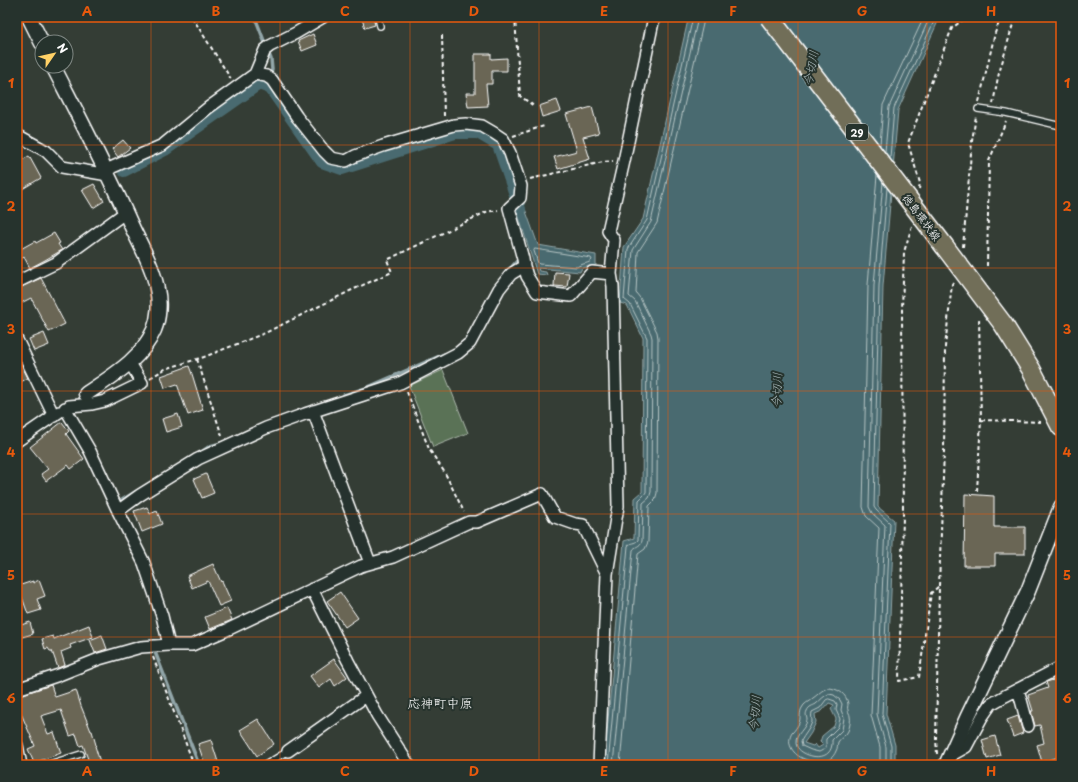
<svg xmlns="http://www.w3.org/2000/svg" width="1078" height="782" font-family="'Playpen Sans','Klee One',sans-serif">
  <rect width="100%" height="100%" fill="#343d35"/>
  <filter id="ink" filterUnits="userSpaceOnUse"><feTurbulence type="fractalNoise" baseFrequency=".025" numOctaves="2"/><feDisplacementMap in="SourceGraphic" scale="8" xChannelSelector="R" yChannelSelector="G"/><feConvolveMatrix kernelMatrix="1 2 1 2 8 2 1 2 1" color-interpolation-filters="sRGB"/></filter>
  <g filter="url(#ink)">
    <path fill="#5a7257" stroke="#acb8ab" d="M443 370 468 433 433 447 409 386Z"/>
    <path fill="#496b6f" stroke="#92a6a9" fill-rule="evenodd" d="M688 17H940L898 110 883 286 878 507 894 520 886 714 895 745V765H604L624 541 634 538 635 498 642 492 643 338 627 305 620 303 624 247 643 219 688 20ZM829 703 834 705 831 709 836 719 834 726 822 736 820 742 823 745 818 748 815 744 813 746 804 743 811 733 816 722 815 714 822 711Z
      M523 203 538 245 596 255V265L582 268 580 272 538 268 539 271 546 272 547 275 537 274 516 208Z"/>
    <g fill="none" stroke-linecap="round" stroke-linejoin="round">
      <path stroke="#b6c4c5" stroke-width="1" d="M880 145 883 105 924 17
        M885 152 889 107 930 17
        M890 158 894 108 936 17
        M877 175 868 285 863 507 866 516 879 528 871 715 880 747V765
        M883 182 874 285 869 507 872 513 885 525 877 714 886 747V765
        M887 188 879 286 874 507 876 510 890 523 882 714 891 746V765
        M535 249 591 258 592 260C589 264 582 263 577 267L539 264 538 263 534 251Z
        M828 688C837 688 847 694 848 704 848 706 847 708 848 710 848 712 850 714 850 716 851 720 850 726 848 731 846 736 840 738 838 742 837 745 838 748 836 751 830 766 813 763 802 758 792 753 786 743 792 733 795 730 797 727 799 723 801 718 799 713 802 708 804 703 809 702 813 698 819 694 821 690 828 688Z
        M829 694 834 695 840 700 842 704 841 710 844 718 842 730 832 740C834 767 796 756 796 743 795 734 806 729 807 720 807 717 805 715 807 711 809 706 813 706 816 704 821 700 823 696 829 694Z
        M829 699 835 701 837 704 836 710 840 719 838 727 826 739C825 746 830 747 819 752L811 750 802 746 801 741C804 735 810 729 812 722 812 719 811 716 812 712L820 708 826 700Z
        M608 765 628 546C630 542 635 544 638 540L639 500 644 495 646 492 647 338 630 304 624 299 628 249 647 220 692 21V17
        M613 765 633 550C635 546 640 547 642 541L643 503 649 498 651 492 652 338 651 334 635 301 629 296 633 250 651 222 697 22V17
        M620 765 638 554 645 549 648 542 649 506 655 500 657 493 658 338 657 332 640 298 636 293 638 252 657 223 703 24V17"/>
      <path stroke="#92a6a9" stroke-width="3.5" d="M255 17 271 59 272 70 265 87
        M510 269 517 261
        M344 395 366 388 444 354
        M200 453 210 446 221 443
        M122 500 135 492
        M155 652 199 765"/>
      <path stroke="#496b6f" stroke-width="12" d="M124 171 165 150 259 84 270 88 322 162 342 169 455 133H478L498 145 520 209"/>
    </g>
    <path fill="#6b6654" stroke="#fff" d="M373 17 375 25 365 28 362 19Z
      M313 34 317 45 302 51 298 41Z
      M475 54H491V59L507 58V71H492V84H486L488 106 468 107 466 93H475Z
      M557 100 561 111 542 117 539 106Z
      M592 107 599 133 583 137 590 159 558 169 554 157 577 151 566 114Z
      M123 140 130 148 118 157 112 149Z
      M29 156 41 178 17 192V163Z
      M94 184 104 201 93 208 82 190Z
      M54 233 60 243 58 244 62 250 45 260 30 268 24 257 17 260V251L35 241 36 243Z
      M555 272 569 273 567 287 554 286Z
      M41 278 65 324 49 332 31 298 17 305V289Z
      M44 333 49 345 34 351 29 339Z
      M17 356 28 378 17 384Z
      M189 366 192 374 203 410 188 415 177 384 165 388 161 376Z
      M178 414 182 427 166 432 162 419Z
      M62 422 69 431 66 434 84 459 71 469 68 465 46 481 41 474 48 469 30 447Z
      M206 474 214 493 202 498 194 479Z
      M965 494 994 496V527H1025V554H995V566H964Z
      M147 507 150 514 157 511 162 524 142 532 134 511Z
      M213 564 221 582 222 581 231 601 219 606 208 581 192 588 187 576Z
      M39 580 45 596 37 599 41 610 28 614 18 586 33 581V583Z
      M340 592 358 618 345 627 327 601Z
      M227 608 232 620 210 629 205 617Z
      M30 622 33 634 22 637 18 626Z
      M89 625 93 637 70 645 71 648 61 652 65 665 58 668 52 651H50L48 648 45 649 42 639 53 636 54 639Z
      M102 635 107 649 95 653 90 640Z
      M334 659 347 677 335 686 331 679 319 688 310 676Z
      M1057 679 1061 693V756L1042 762 1037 745 1044 743 1040 725 1035 726 1031 711H1033L1028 695 1048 688 1046 682Z
      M51 685 55 697 76 690 81 706 91 731H92L96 745 95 746 101 765H90L83 745 80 746 76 734 70 736 61 710 41 716 48 734 54 732 61 753 34 763 28 749 35 746 20 711 17 701V696Z
      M1018 716 1023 733 1013 737 1007 720Z
      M258 719 274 744 257 756 240 730Z
      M995 736 1000 755 987 759 982 740Z
      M211 740 219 765H205L198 744Z"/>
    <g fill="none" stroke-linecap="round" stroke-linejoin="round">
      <g stroke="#fff" stroke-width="8">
        <path id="service" d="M378 17 380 26
          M978 109 1006 113 1061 126
          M46 765 81 754
          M265 765 288 751"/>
      </g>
      <g stroke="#fff" stroke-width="14">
        <path id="minor" d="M17 135 46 151 62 167 108 175
          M106 170 163 145 208 108 255 74 265 50 270 46 296 33 323 17
          M524 266 527 276 537 292 571 296 592 272 611 274
          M17 282 56 263 126 212
          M17 340 54 416
          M69 406 92 404 105 401 142 383 130 363
          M65 408 90 451 118 511 144 563 162 616 169 645
          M313 411 370 563
          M17 441 59 412
          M118 511 140 495 198 459 266 428 305 414 400 383 458 353 470 343 499 289 511 274 524 266 523 259 509 208 520 198 521 186 510 153 503 139 494 133 482 126 466 124 454 125 383 146 355 156 346 161 331 158 324 151 297 117 272 80 266 76 255 74
          M312 589 348 661 377 715 409 765
          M17 689 59 675 99 659 141 647 169 645H192L229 629 361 566 393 557 469 522H477L542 494 555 517 575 524 583 525 607 574
          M1018 689 1028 726
          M17 745 21 765
          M288 751 366 696
          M950 756 966 747 982 717 991 704 1005 696 1061 667
          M599 765 607 574 618 506 613 286 611 274 614 240 608 231 624 161 654 17"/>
      </g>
      <g stroke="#fff" stroke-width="17">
        <path id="tertiary" d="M29 17 42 43
          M53 66C80 119 108 172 132 227 141 246 153 267 157 289 160 302 159 318 154 330 141 360 112 376 86 394
          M946 765 967 718 1028 591 1061 507"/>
      </g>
      <g stroke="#fff" stroke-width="21">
        <path id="primary" d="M945 247 1003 324 1031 369 1061 427"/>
      </g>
      <path stroke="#fff" stroke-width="2" stroke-dasharray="4 3" stroke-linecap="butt" d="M192 17 231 79
        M515 17 520 96 534 106
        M442 35 444 116
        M979 102 995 33 1001 17
        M993 104 998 77 1015 17
        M513 136 544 126
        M530 179 603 162 613 161
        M919 189 920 183 908 143 952 28 967 17
        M912 226 904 252 902 309 903 516 899 681 919 677 931 593 939 586
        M963 247 972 141 976 116
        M987 266 989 161 1006 121
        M197 359 222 436
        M150 378 165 369 204 357 265 333 352 290 392 272 387 260 486 212 498 210
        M407 392 429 449 445 473 464 512
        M981 420 1042 422
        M977 491 981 420 979 317
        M153 657 194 765
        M937 754 936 739 939 586 944 451 945 347 952 284 954 281"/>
      <use href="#service" stroke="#26332d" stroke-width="5.5"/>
      <use href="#minor" stroke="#26332d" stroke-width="11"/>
      <use href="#tertiary" stroke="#26332d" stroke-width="14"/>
      <use href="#primary" stroke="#716e59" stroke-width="18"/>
      <g stroke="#fff" stroke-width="21" stroke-linecap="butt">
        <path id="primary-bridge" d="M769 17 945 247"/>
      </g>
      <use href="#primary-bridge" stroke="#716e59" stroke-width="18"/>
    </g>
  </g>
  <path fill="none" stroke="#e8590c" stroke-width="1" stroke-opacity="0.55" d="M151 17V765M280 17V765M410 17V765M539 17V765M668 17V765M798 17V765M927 17V765M17 145H1061M17 268H1061M17 391H1061M17 514H1061M17 637H1061"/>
  <g text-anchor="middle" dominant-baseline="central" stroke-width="4" stroke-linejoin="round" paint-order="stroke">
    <rect fill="#26332d" stroke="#bec2c0" stroke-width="1" x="846" y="124" width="22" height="16" rx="3"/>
    <g font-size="10" font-weight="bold" fill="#fff">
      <text x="857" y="132">29</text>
    </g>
    <g font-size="11" fill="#fff" stroke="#26332d">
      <text transform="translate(922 217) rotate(53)">徳島環状線</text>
    </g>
    <g font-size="12" font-style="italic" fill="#adbcbe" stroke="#26332d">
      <text transform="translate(810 68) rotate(-79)">今切川</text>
      <text transform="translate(776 390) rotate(-88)">今切川</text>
      <text transform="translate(754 713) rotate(-84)">今切川</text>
    </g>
    <g font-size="13" fill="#fff" stroke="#26332d">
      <text x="440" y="702">応神町中原</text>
    </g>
  </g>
  <rect width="1078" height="782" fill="none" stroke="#26332d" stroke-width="44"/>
  <g transform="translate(54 54) rotate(56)"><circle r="19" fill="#26332d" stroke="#7d8581"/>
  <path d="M0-3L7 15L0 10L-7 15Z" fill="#ffd166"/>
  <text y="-6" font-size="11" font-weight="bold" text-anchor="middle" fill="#ffffff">N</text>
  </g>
  <rect x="22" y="22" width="1034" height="738" fill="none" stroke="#e8590c" stroke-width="1.5"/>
  <g font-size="13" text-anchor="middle" font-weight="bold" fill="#e8590c">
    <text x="87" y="16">A</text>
    <text x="216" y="16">B</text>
    <text x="345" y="16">C</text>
    <text x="474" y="16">D</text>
    <text x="604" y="16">E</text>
    <text x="733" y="16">F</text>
    <text x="862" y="16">G</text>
    <text x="991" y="16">H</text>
    <text x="11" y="88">1</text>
    <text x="1067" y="88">1</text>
    <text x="11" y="211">2</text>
    <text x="1067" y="211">2</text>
    <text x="11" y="334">3</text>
    <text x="1067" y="334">3</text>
    <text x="11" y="457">4</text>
    <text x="1067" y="457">4</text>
    <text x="11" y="580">5</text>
    <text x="1067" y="580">5</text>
    <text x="11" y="703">6</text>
    <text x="1067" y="703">6</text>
    <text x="87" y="776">A</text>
    <text x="216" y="776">B</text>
    <text x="345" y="776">C</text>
    <text x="474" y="776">D</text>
    <text x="604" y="776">E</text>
    <text x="733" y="776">F</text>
    <text x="862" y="776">G</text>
    <text x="991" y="776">H</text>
  </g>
</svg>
